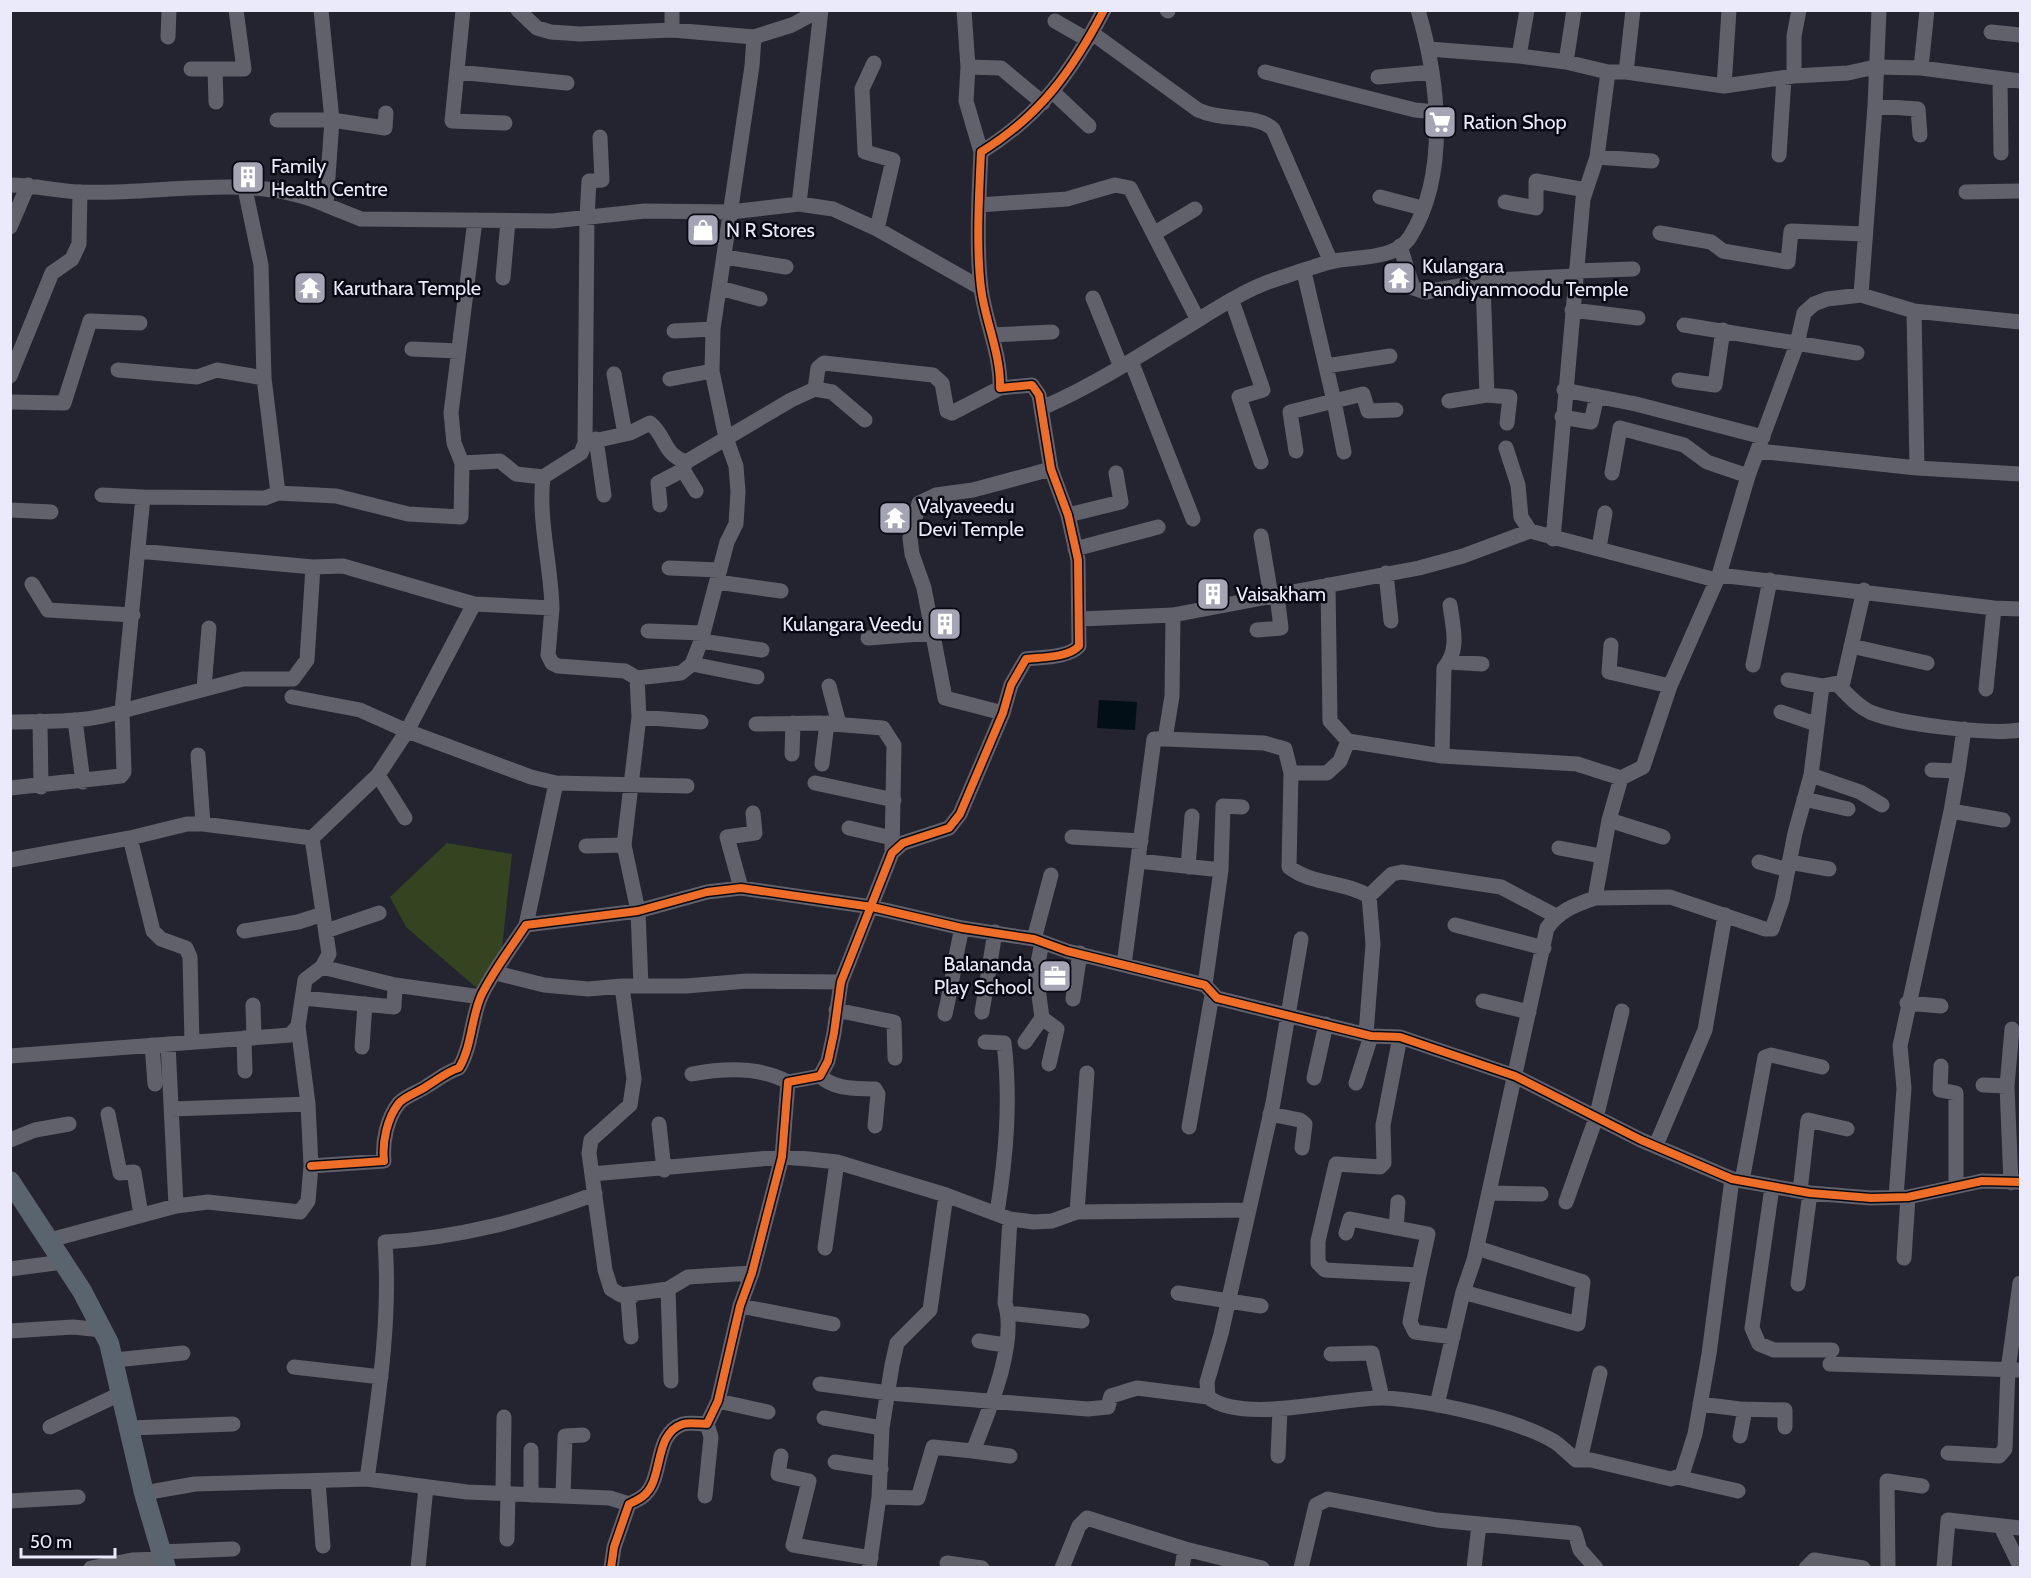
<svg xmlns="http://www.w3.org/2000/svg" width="2031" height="1578" font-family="Cabin,sans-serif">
  <rect width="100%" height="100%" fill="#242330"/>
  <path fill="#344420" d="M447 843 512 854 502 948 479 990 406 927 390 897Z"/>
  <path fill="#030f16" d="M1099 700 1137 702 1135 730 1097 728Z"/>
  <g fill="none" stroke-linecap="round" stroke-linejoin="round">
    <path stroke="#61616c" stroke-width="15" d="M463 10 452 121 505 123
      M518 10 537 28 551 32 580 34 672 30 754 37
      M964 10 968 67 966 101 981 152
      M1167 10 1168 11
      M1879 10 1875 106 1861 295 1914 311 2020 322
      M1055 21 1088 40
      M672 30V10
      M1991 32 2020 35
      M1092 33 1198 110C1224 122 1255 113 1273 129L1331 262
      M168 37 169 10
      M1429 49 1519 56 1566 62 1608 72H1626L1724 86 1794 76 1848 73 1875 67 1921 68 2020 81
      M1519 56 1527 10
      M1566 62 1574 10
      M874 63 862 89 865 152 893 160 877 229
      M968 67 1001 68 1043 103
      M1921 68 1927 10
      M191 69H244L236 10
      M215 69 216 102
      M457 72 567 83
      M1265 72 1415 110 1436 112
      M1626 72 1633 10
      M1794 76V36L1799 10
      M1378 77 1432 72
      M2000 79 2001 153
      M1724 86 1729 10
      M1053 92 1089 126
      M1875 106 1918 109 1920 135
      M277 120H332L385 128 386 113
      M1779 155 1784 78
      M1597 157 1652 161
      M10 185C34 185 56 191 79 192 157 196 253 171 326 205L332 120 321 10
      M1966 192 2020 191
      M1380 197 1422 208
      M1505 202 1536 208V181L1586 190
      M799 204 821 10
      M326 205 361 219 553 221 645 211 731 212 799 204 833 209 877 229 981 288
      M979 205 1067 199 1115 185 1130 188 1198 320
      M10 227 28 185
      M1155 233 1195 209
      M1660 233 1711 242 1723 251 1788 262 1791 231 1864 234
      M1400 246 1413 288 1425 292 1494 280 1576 276
      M725 257 786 267
      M1576 271 1633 269
      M1304 272 1334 401 1363 394 1368 411 1396 410
      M503 278 508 221
      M1483 282 1487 395 1510 397 1507 423
      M720 288 760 299
      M1093 298 1121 367
      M1232 301 1263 390 1239 397 1261 462
      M1572 310 1638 318
      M1914 311 1917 468
      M1684 325 1857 353
      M674 331 713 329
      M992 335 1052 332
      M412 349 459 351
      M1131 361 1193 519
      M1326 366 1390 356
      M118 370 197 377 217 370 264 378
      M614 374 625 434
      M10 376 52 273 72 259 79 244 80 192
      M670 379 712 371
      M1679 380 1715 385 1723 330
      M815 389 832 392 865 420
      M1564 390 1636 404 1763 437
      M1449 401 1487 395
      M10 402 64 403 90 321 140 323
      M1042 408C1095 385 1144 353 1193 323 1219 307 1248 288 1277 279 1295 273 1312 267 1330 262 1353 256 1395 261 1410 237 1450 173 1438 78 1418 10
      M1562 417 1591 422 1597 396
      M596 439 604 495
      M585 443 630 433 650 423C667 437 662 453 686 462L791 400 815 389 818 368 824 363 933 375 942 383 947 411 952 413 1000 388
      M1506 448 1518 485 1521 517 1530 531
      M1296 451 1290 412 1334 401 1344 452
      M1758 451 1917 468 2020 474
      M462 463 454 443 451 413 475 220
      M683 470 696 491
      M1612 473 1620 428 1684 445 1707 462 1748 476
      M278 493 336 496 408 514 461 517 462 463 500 461 516 474 543 477
      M102 495 143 497
      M660 505 658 483 683 470 686 462
      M10 510 51 512
      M1068 515 1121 502 1116 473
      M1261 536 1271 596
      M1553 539 1583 199 1597 157 1608 72
      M1599 548 1605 513
      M1075 549 1158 527
      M138 551 313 567 343 566 474 604
      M669 568 720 570
      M1386 573 1391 621
      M1719 575 1994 608 2020 609
      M717 582 781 591
      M32 584 48 610 133 615
      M552 608 548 655 552 663 558 666 625 671 637 678
      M1080 619 1173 615 1419 568 1463 556 1530 531 1716 580
      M1257 630 1281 628 1277 595
      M648 631 703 633
      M868 638 933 633
      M701 641 762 650
      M1611 645 1609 672 1670 686
      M1851 646 1927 663
      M1449 662 1482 664
      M692 664 757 677
      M1753 665 1770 580
      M1788 680 1822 686
      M1838 685C1848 695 1857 706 1870 712 1898 724 1990 735 2020 730
      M829 686 839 724
      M204 688 209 628
      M1986 689 1994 608
      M292 697 360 710 407 731 531 777 556 783 687 786
      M1781 712 1816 724
      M1003 713 945 698 924 588 912 554 910 538 919 503 936 495 973 490 1051 469
      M639 717 701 722
      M75 720 83 782
      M40 721 41 787
      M10 722C47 721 87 723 122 711L143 497 265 498 278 493 264 378 261 265 245 189
      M756 724 820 723 883 728 894 745 892 853
      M1165 739 1264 743 1285 749 1291 773 1289 867C1312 885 1344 881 1369 896L1373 944 1366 1034
      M1348 741 1442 756 1577 764 1621 778
      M792 754 793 723
      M198 755 203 824
      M1442 756 1444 668C1460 650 1453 628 1450 605
      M822 764 827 723
      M1932 770 1958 771 1964 729
      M1958 771 1951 811 2003 820
      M1291 773H1327L1340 761 1348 741 1330 721 1328 585
      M378 775 405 818
      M1811 775 1860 792 1882 805
      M815 783 894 800
      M10 788 121 776 124 772 122 711 243 679H293L307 660 313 567
      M1804 799 1848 809
      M1609 820 1663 837
      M849 828 892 838
      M1072 837 1141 841
      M130 838 153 931 161 939 186 948 190 957 192 1042
      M586 846 624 845
      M1559 848 1601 856
      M10 860 130 838 187 824H203L312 838
      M1139 861 1221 870 1205 985
      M1759 862 1788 870
      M1789 862 1829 869
      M1188 867 1192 816
      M1221 870 1223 806 1242 807
      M741 888 727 837 755 833 753 813
      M1369 896 1392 874 1402 872 1501 887 1556 916
      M1595 898 1670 897 1765 929H1772L1782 900 1795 833 1811 775 1822 686 1843 682 1864 590
      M526 925 556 783
      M1455 925 1544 948
      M244 931 298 922 323 914
      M326 931 379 913
      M1034 939 1051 875
      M1301 939 1273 1103 1221 1334 1207 1382 1208 1397C1244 1425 1339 1397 1383 1398 1428 1400 1517 1419 1555 1442 1562 1447 1569 1454 1576 1460H1591L1671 1479 1682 1475 1695 1434 1709 1354 1732 1179
      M1042 942 1036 973 1042 1018 1057 1029 1049 1064
      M1124 965 1154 739H1165L1172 696 1173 615
      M322 967 395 985 481 997
      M496 973 544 985 588 989 622 986H686L747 981 841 982
      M622 986 634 1079 630 1105 591 1140 589 1153 605 1270 611 1289 621 1295 646 1292 668 1289 688 1277 752 1273
      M641 986 638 911 624 845 639 717 637 678 681 673 692 664 701 641 727 542 736 524 738 492 736 466 726 438 712 371 713 329 752 66 754 37 792 25 820 10
      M303 998 394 1007 395 985
      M1073 999 1080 953
      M1483 1001 1529 1012
      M1907 1003 1941 1006
      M253 1005 254 1038
      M836 1010 894 1022 895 1058
      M982 1012 995 932
      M945 1014C952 985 955 957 962 928
      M1400 1037 1383 1125 1384 1163 1380 1167 1336 1164 1318 1241V1263L1325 1270 1419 1275 1410 1322 1415 1332 1453 1337
      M244 1038 245 1071
      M985 1042 1004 1043C1011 1101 1006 1156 997 1213
      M1025 1042 1042 1018
      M168 1044 176 1206
      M152 1045 155 1084
      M362 1047 365 1004
      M10 1056 290 1035 298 1026 305 980 322 967 329 954 312 838 378 775 407 731 474 604 552 608C551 564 538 521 543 477L581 453 585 443 587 217 589 181 602 180 600 137
      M1941 1066 1940 1090 1956 1093V1186
      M692 1074C724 1068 759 1066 788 1082
      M820 1076C836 1090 854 1088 875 1089L878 1094 875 1126
      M1314 1078 1326 1024
      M1356 1083 1371 1036
      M1983 1085 2007 1086
      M172 1109 308 1104
      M108 1114 120 1173 134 1172 141 1215
      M1270 1114 1300 1120 1305 1124 1302 1148
      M659 1124 664 1170
      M1189 1127 1212 995
      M10 1140 35 1130 69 1124
      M1656 1145 1705 1030 1725 915
      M311 1166 384 1161C382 1142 387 1118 399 1103 405 1096 419 1092 427 1086 439 1079 446 1072 459 1068 472 1046 471 1019 481 996 493 971 511 948 526 925L638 911 707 892 741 888 872 907 962 928 1034 939 1067 951 1205 985 1217 998 1371 1036 1400 1037 1515 1076 1641 1140 1732 1179 1810 1193 1871 1198 1908 1197 1982 1181 2020 1182
      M592 1174 782 1157 809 1159 837 1162 946 1195 1010 1219 1034 1222 1052 1221 1077 1212 1248 1210
      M1742 1181 1765 1057 1771 1055 1822 1067
      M2011 1183 2007 1086 2012 1029
      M1772 1187 1752 1328 1759 1344 1774 1350H1832
      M1800 1191 1808 1120 1847 1129
      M1489 1193 1541 1194
      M1896 1197 1904 1088 1900 1046 1951 811
      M1566 1202 1596 1118 1622 1011
      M1077 1212 1087 1073
      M1396 1228 1398 1202
      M1346 1233 1350 1219 1428 1234 1419 1275
      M50 1240 176 1206 208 1202 300 1212 308 1201 311 1166 308 1104 298 1026
      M825 1248 837 1162
      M1904 1258 1908 1197
      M10 1269 63 1262
      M1798 1284 1810 1193
      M668 1289 671 1381
      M1463 1292 1578 1324 1583 1282 1477 1248
      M1178 1293 1261 1306
      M740 1306 833 1324
      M1008 1313 1082 1321
      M10 1331 73 1327 102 1330
      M631 1337 628 1299 637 1293
      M979 1341 1005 1345
      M1331 1354 1372 1353 1382 1398
      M115 1360 183 1353
      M1830 1364 2020 1370
      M294 1367 381 1377
      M820 1384 889 1393 1088 1409 1108 1407 1111 1396 1137 1388 1208 1397
      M718 1401 768 1412
      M1700 1404 1740 1409 1785 1410V1427
      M1437 1405 1463 1292 1474 1260 1547 928C1560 910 1575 905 1595 898L1609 820 1621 778 1643 767 1670 686 1719 575 1748 476 1797 344 1804 313 1814 304 1827 299 1861 295
      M824 1418 882 1428
      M50 1427 122 1393
      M131 1428 233 1424
      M1740 1436 1745 1409
      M973 1451 1010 1456
      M1948 1453 1999 1456 2005 1449 2008 1370 2020 1283
      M781 1456 778 1474 809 1481 793 1545 871 1558
      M1278 1456 1280 1409
      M1580 1460 1600 1373
      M835 1462 881 1469
      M1677 1477 1738 1491
      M367 1479C378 1400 391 1322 385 1242 459 1238 526 1220 595 1194
      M318 1481 323 1546
      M144 1493 195 1484 367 1479 467 1492 610 1498 629 1504
      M503 1493 504 1417
      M531 1495V1450
      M563 1495 565 1436 583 1435
      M705 1496 711 1437 707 1424
      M879 1497 918 1498 933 1447 973 1451C988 1413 1018 1343 1005 1303L1010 1219
      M10 1501 78 1497
      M2001 1527 2020 1566
      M507 1539 508 1493
      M160 1552 233 1549
      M947 1563 982 1568
      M91 1568 132 1560 162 1559
      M418 1568 426 1487
      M611 1568 614 1547 629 1504C633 1502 638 1500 642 1497 665 1481 652 1434 683 1424 689 1422 700 1424 707 1424L718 1401 740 1306 752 1273 782 1157 788 1082 820 1076 828 1061 834 1033 841 982 892 853 903 843 949 828 960 814 1003 713 1011 685 1026 659C1042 657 1068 658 1079 646L1078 560 1068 515 1051 469 1039 395 1032 385 1000 388C1001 354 985 321 981 288 976 247 979 194 981 152 1040 116 1072 71 1104 10
      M869 1568 879 1497 882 1428 892 1365 897 1343 930 1310 946 1195
      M1062 1568 1079 1526 1087 1518 1185 1549 1262 1568
      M1182 1568 1185 1549
      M1301 1568 1316 1505 1328 1499 1437 1520 1575 1533 1580 1550 1596 1568
      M1474 1568 1479 1525
      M1806 1568 1814 1560 1863 1568
      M1888 1568 1887 1481 1922 1486
      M1944 1568 1948 1520 2020 1528"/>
    <path stroke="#5a646f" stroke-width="20" d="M10 1181 82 1291 109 1343 144 1493 166 1568"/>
    <g stroke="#090914" stroke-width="11">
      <path id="cycleway" d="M311 1166 384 1161C382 1142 387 1118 399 1103 405 1096 419 1092 427 1086 439 1079 446 1072 459 1068 472 1046 471 1019 481 996 493 971 511 948 526 925L638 911 707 892 741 888 872 907 962 928 1034 939 1067 951 1205 985 1217 998 1371 1036 1400 1037 1515 1076 1641 1140 1732 1179 1810 1193 1871 1198 1908 1197 1982 1181 2020 1182
        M611 1568 614 1547 629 1504C633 1502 638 1500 642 1497 665 1481 652 1434 683 1424 689 1422 700 1424 707 1424L718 1401 740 1306 752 1273 782 1157 788 1082 820 1076 828 1061 834 1033 841 982 892 853 903 843 949 828 960 814 1003 713 1011 685 1026 659C1042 657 1068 658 1079 646L1078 560 1068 515 1051 469 1039 395 1032 385 1000 388C1001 354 985 321 981 288 976 247 979 194 981 152 1040 116 1072 71 1104 10"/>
    </g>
    <use href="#cycleway" stroke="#ee6e29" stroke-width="8"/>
  </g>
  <defs>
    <g id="supermarket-square" transform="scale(1.725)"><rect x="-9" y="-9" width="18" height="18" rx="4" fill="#a5a4b4" stroke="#090914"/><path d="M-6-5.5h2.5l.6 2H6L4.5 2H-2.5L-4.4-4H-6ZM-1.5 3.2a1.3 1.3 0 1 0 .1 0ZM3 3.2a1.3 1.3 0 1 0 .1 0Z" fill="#fff"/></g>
    <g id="building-square" transform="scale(1.725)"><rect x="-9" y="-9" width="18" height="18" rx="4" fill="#a5a4b4" stroke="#090914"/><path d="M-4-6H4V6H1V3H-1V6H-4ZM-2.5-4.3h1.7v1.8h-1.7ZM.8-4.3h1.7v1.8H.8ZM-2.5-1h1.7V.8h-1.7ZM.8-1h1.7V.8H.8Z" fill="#fff"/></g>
    <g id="shop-square" transform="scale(1.725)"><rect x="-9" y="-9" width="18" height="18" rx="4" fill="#a5a4b4" stroke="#090914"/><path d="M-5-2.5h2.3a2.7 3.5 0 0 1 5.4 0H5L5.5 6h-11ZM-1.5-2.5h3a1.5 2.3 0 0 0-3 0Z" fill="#fff"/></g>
    <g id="temple-square" transform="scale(1.725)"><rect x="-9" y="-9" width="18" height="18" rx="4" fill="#a5a4b4" stroke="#090914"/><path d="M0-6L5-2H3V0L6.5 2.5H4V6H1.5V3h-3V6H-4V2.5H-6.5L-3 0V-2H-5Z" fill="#fff"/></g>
    <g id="office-square" transform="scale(1.725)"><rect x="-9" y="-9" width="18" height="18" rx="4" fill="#a5a4b4" stroke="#090914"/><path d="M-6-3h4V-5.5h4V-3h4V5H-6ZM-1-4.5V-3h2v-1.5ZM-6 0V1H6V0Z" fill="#fff"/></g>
  </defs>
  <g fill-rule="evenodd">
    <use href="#supermarket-square" x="1440" y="122"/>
    <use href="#building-square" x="248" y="177"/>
    <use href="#shop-square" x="703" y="230"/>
    <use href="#temple-square" x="1399" y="278"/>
    <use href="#temple-square" x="310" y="288"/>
    <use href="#temple-square" x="895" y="518"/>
    <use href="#building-square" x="1213" y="594"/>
    <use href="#building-square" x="945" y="624"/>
    <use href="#office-square" x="1055" y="976"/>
  </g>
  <g text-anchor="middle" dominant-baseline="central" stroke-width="5" stroke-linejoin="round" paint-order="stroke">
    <g font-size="20" fill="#eaeafb" stroke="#090914" text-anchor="start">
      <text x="1463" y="122">Ration Shop</text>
      <text x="271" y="166">Family<tspan x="271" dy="23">Health Centre</tspan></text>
      <text x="726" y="230">N R Stores</text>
      <text x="1422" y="266">Kulangara<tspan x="1422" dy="23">Pandiyanmoodu Temple</tspan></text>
      <text x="333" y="288">Karuthara Temple</text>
      <text x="918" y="506">Valyaveedu<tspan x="918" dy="23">Devi Temple</tspan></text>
      <text x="1236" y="594">Vaisakham</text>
      <text x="922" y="624" text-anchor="end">Kulangara Veedu</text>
      <text x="1032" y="964" text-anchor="end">Balananda<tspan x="1032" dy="23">Play School</tspan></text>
    </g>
  </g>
  <rect width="2031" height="1578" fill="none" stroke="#eaeafb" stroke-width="24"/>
  <path d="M21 1548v9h94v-9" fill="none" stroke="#eaeafb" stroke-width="3"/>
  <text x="30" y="1548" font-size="18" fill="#eaeafb" stroke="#090914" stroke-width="4.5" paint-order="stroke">50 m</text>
</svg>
